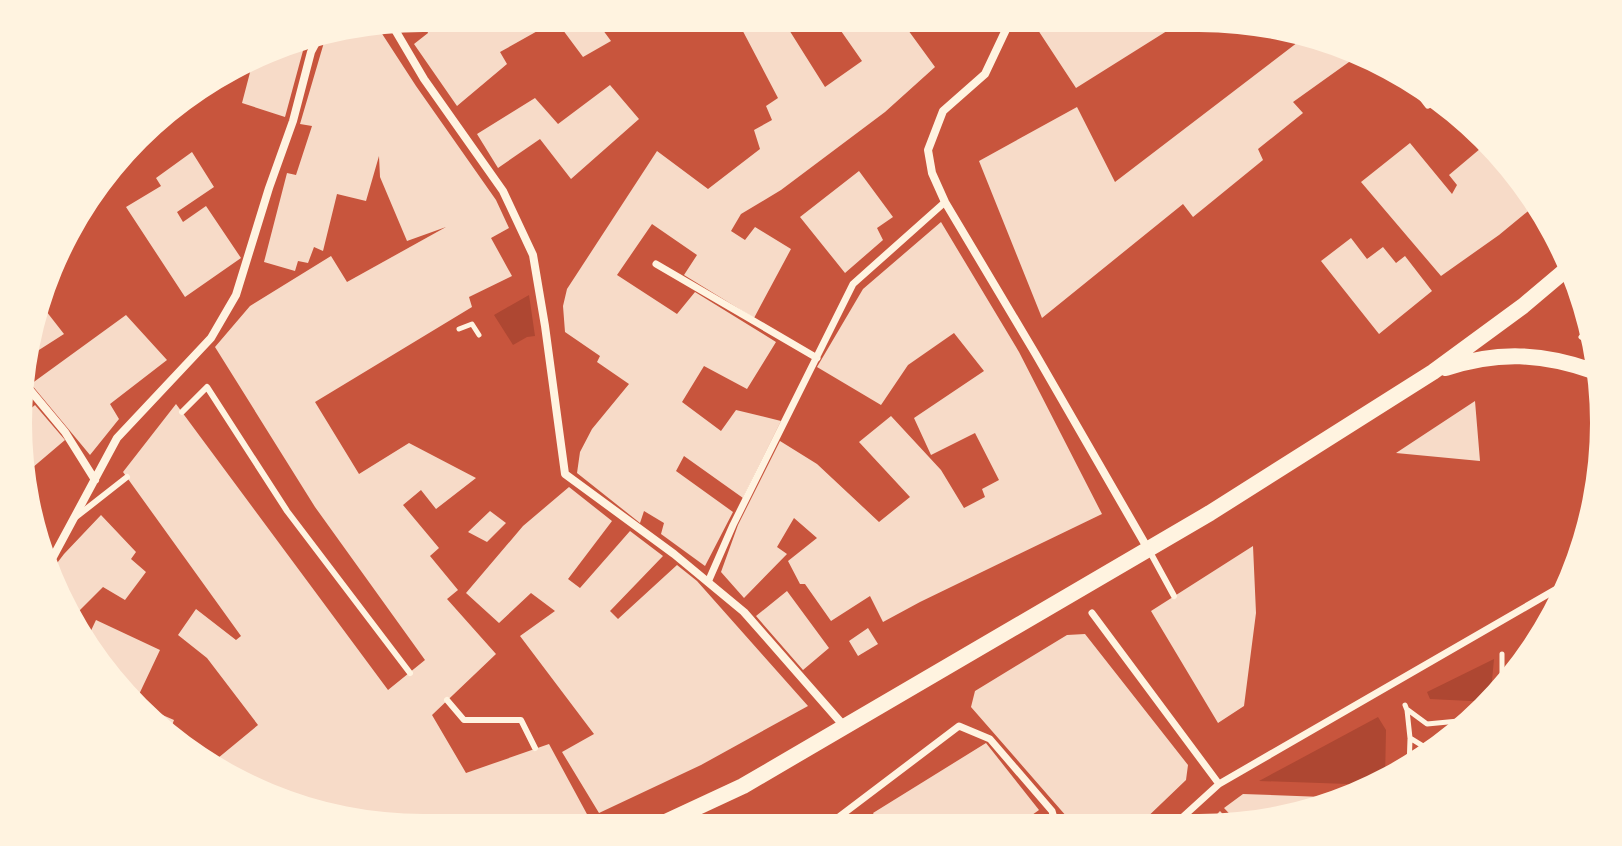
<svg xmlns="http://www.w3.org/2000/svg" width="1622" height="846" font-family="'Sofia Sans Condensed',sans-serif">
  <rect width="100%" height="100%" fill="#c8553d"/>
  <path fill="#ae4732" d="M529 295 535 336 527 337 513 345 494 315Z
    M1494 659 1490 702 1430 699 1427 692Z
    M1378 717 1386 730 1385 780 1377 785 1259 781Z"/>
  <path fill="#f7dbc8" d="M423 18H533L541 29 500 52 507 64 457 106 414 44 428 33Z
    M554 18H594L611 41 583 57Z
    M736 18H794L786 25 825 87 862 61 832 18 900 19 935 67 885 112 781 190 741 214 731 231 745 240 755 227 791 249 754 318 684 275 697 255 652 224 617 275 677 314 695 292 776 342 747 389 704 366 682 402 721 431 736 410 781 421 743 498 684 456 676 471 733 512 705 566 661 534 664 523 644 511 640 523 577 473 580 452 592 429 629 384 597 362 600 356 565 332 563 306 567 289 657 151 708 189 760 149 754 130 772 120 766 106 778 98Z
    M1052 19H1186L1076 88 1036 27Z
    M377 26 416 86 496 200 509 228 491 238 512 276 469 297 472 307 315 402 359 474 409 443 476 478 436 509 421 490 403 505 439 548 430 556 458 590 447 599 496 654 432 715 466 773 549 744 588 816 566 827H397L243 786 212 763 258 725 207 658 178 635 196 609 236 640 241 636 123 472 176 404 388 690 425 660 315 507 215 347 250 306 331 256 347 282 446 227 407 241 380 177 379 156 366 201 337 194 323 251 314 247 308 263 298 261 295 271 264 262 287 173 296 175 312 126 300 124 325 39 328 34Z
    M308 37 304 47 285 117 242 103 253 61 292 40Z
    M1302 39 1353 53 1356 57 1293 102 1303 113 1258 149 1263 160 1193 217 1183 204 1042 318 979 161 1077 107 1115 182Z
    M610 85 639 119 571 179 540 139 498 168 477 134 535 98 558 124Z
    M1410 143 1452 194 1457 185 1449 175 1487 143 1504 156 1533 207 1499 235 1441 276 1361 182Z
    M192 152 214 187 177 212 183 222 206 206 241 258 185 297 126 207 161 186 156 178Z
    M859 171 893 217 877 228 883 240 845 273 800 217Z
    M941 222 1019 352 1102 514 920 602 883 622 870 596 831 621 805 584H800L788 561 817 538 794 518 777 547 787 554 744 598 721 572 738 525 780 441 817 464 879 522 910 497 859 442 891 416 941 470 964 508 985 497 982 489 999 480 975 433 931 455 914 418 984 371 954 333 908 365 881 405 817 367 863 289Z
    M1351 238 1367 259 1383 247 1396 263 1405 256 1432 291 1379 334 1321 261Z
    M39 302 64 334 28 357 32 319Z
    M126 315 167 360 110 404 119 419 90 455 31 384Z
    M1475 401 1480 461 1396 453Z
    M35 405 65 440 25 474 19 450 22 416Z
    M569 487 612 521 568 579 580 588 630 531 663 556 610 611 618 619 677 565 697 581 808 706 701 765 599 813 562 752 594 734 520 636 555 611 531 593 499 623 466 593 523 526Z
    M490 511 506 523 487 542 468 532Z
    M101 515 136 552 131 559 146 572 125 600 103 587 74 616 48 575 64 554Z
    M1253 546 1256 613 1244 706 1218 723 1151 611Z
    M787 591 829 648 803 670 756 616Z
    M96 620 160 650 134 705 88 637Z
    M868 628 878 644 858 656 849 641Z
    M1085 634 1188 765 1186 780 1139 825H1074L971 707 975 691 1067 635Z
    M137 704 174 720 169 733 136 709Z
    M986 743 1039 810 1025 820 1030 825 881 826 873 813Z
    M1243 794 1350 798 1252 824 1240 825 1224 808Z
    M1220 811 1233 825H1207Z"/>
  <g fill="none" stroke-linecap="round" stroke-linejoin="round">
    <path stroke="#fff3e0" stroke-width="5" d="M1579 319 1584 334 1581 337
      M459 329 472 324 479 335
      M1502 654V691
      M1405 705 1407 710 1410 738 1431 751H1434
      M1408 710 1427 724 1469 720
      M1409 768 1410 739"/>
    <path stroke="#fff3e0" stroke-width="6" d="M182 412 207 387 287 511 410 673
      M76 517 127 477
      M1150 552 1174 596
      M447 700 464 720H521L535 748
      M573 823 575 827"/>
    <path stroke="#fff3e0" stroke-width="7" d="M1415 88 1428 105 1432 101
      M656 264 817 358
      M708 582 733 525 853 284 945 202
      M1092 613 1219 784
      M1174 825 1219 784 1567 583
      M827 826 959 726 990 739 1052 811 1056 825"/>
    <path stroke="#fff3e0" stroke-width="8" d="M1011 19 985 74 943 111 928 150 932 173 945 202 1035 353 1148 549
      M391 23 424 79 503 191 533 255 545 326 565 474 674 554 744 612 844 726
      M25 384 65 432 95 480
      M46 566 53 557 117 438 211 338 236 295 269 188 293 121 311 52 320 35"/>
    <path stroke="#fff3e0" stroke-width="16" d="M1446 368C1498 351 1542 353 1593 371
      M657 826 743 786 1210 513 1433 372 1523 306 1568 268"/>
  </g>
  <path d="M0 0H1622V846H0ZM423 32H1199A391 391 0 0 1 1590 423V423A391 391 0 0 1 1199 814H423A391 391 0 0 1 32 423V423A391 391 0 0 1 423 32Z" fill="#fff3e0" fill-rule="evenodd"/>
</svg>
